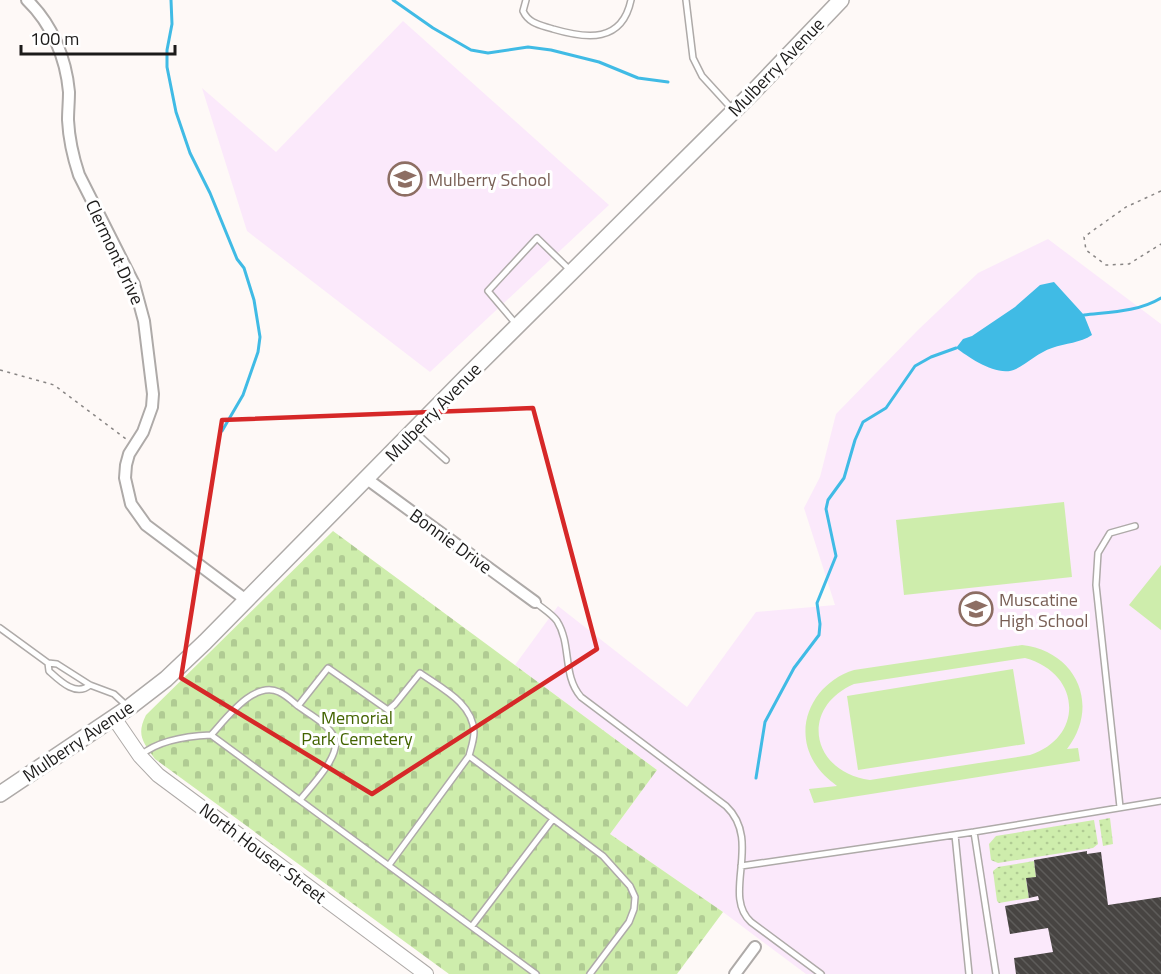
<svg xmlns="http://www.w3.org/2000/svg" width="1161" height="974" font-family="'Titillium Web',sans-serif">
  <defs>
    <pattern id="grass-dots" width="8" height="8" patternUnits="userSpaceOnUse" patternTransform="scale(1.5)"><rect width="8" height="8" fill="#ceedac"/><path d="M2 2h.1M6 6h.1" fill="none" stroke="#b0cb93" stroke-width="1.8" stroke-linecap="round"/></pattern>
    <pattern id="cemetery-stones" width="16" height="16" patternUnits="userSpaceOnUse" patternTransform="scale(1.5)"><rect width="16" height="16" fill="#ceedac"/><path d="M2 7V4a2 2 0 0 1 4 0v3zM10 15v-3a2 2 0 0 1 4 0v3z" fill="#b0cb93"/></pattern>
    <pattern id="building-back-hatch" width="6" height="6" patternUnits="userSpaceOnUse" patternTransform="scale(1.5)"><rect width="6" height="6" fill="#474442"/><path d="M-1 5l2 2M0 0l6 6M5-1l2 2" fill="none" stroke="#5e5c5a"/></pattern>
  </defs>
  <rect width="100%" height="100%" fill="#fef9f7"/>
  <path fill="#fbe9fb" d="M403 21 609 205 430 372 247 231 202 88 276 152Z
    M1048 239 1161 324V974H806L723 912 610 834 657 770 515 665 558 606 687 707 756 612 835 605 804 508 820 477 836 414 918 330 978 273Z"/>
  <path fill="url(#grass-dots)" d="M1110 818 1113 844 1103 846 1099 820Z
    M1094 820 1098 844 1093 848 998 863 991 860 989 844 996 836Z
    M1034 861 1036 877 1026 879 1029 898 999 903 997 901 993 871 998 867Z"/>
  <path fill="url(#cemetery-stones)" d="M333 531 657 770 610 834 723 912 677 974H449L155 759C143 742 136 735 146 715Z"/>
  <path fill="#ceedac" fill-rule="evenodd" d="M1064 502 1072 577 904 595 896 520Z
    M1161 565V630L1129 605Z
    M1022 645C1076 651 1101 705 1067 749L1078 748 1080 761 814 803 809 789 837 786C828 779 820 772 814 762 792 725 815 682 854 670ZM1025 658C1081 673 1085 737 1030 755L870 780C811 772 799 708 854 684Z
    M1013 669 1025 744 858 770 847 696Z"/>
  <path fill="#40bbe5" d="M1054 282 1084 315 1092 335C1080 343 1066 343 1052 348 1039 352 1028 363 1016 369 998 378 970 358 956 348L963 339 972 336 1015 307 1040 285Z"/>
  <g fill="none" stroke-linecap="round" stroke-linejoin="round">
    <path stroke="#40bbe5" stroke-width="3" d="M171 0 172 24 167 50V67L176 112 190 153 210 193 237 259 244 268 254 300 260 337 258 352 243 395 222 431
      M393 0 433 28 471 50 488 53 528 47 551 50 599 62 638 78 668 82
      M1084 315C1110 312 1138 312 1161 298
      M756 778 765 722 794 668 819 635 820 624 817 603 836 556 826 509 828 500 844 478 855 440 863 422 886 408 915 366 931 357 956 348"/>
  </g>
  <path fill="url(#building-back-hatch)" d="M1087 851V854L1101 852 1108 905 1161 897V974H1016L1014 958 1053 952 1048 928 1010 934 1005 906 1039 900 1038 896 1029 898 1026 878 1036 877 1034 860Z"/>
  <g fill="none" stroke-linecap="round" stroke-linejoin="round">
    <g stroke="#aeaaa8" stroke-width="8">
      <path id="service" d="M526 0 523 11C529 24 541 25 553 29 587 39 622 43 631 0
        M686 0 693 58 702 76 733 110
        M516 324 488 291 537 238 571 271
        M415 432 446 460
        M535 602C542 608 552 614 557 621 572 645 562 675 581 697L726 806C763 841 721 895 751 922L821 974
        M0 628 48 663
        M90 685C76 697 60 681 49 671L48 663 57 664 90 685 114 694 127 706
        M211 735C226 719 254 680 279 692 286 695 292 701 298 706
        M141 755C159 740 188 736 211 735L536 974
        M300 800C311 786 343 754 334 737 328 724 309 714 298 706L328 668 388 710 395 704 420 673C441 688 473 703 474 732 474 740 471 748 469 756L603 856 630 886 635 897 634 909 629 922 590 974
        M1120 807 1096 585 1098 553 1110 533 1135 526
        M974 832 996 974
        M955 835 969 974
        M389 865 469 756
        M741 866 974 832 1161 801
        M472 926 553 819"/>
    </g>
    <g stroke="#aeaaa8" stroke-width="14">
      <path id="minor" d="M27 0C52 24 66 58 69 92 69 102 68 111 68 120 69 140 73 157 79 175L134 284 144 321 153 394 152 407 143 432 129 454 126 465 125 478 131 504 146 525 246 600
        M367 479 535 602
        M735 974 755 947"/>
    </g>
    <g stroke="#aeaaa8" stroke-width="16">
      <path id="tertiary" d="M114 718 140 756 158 775 426 974"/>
    </g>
    <g stroke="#aeaaa8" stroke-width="18">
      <path id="secondary" d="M0 794 131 706 166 679 205 642 469 374 754 91 841 0"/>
    </g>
    <path stroke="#898685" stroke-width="1.5" stroke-dasharray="3 4.5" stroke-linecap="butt" d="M1161 191 1126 207 1084 237 1086 250 1106 265 1129 264 1161 244
      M0 370 54 385 126 439"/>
    <use href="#service" stroke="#fff" stroke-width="5"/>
    <use href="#minor" stroke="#fff" stroke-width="10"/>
    <use href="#tertiary" stroke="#fff" stroke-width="14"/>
    <use href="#secondary" stroke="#fff" stroke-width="15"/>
  </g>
  <path fill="none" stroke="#d62828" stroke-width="4.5" stroke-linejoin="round" d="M533 408 597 649 372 794 181 678 222 420Z"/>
  <defs>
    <g id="school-ring" transform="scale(1.725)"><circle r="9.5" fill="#fff" stroke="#8d6e63" stroke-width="1.5"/><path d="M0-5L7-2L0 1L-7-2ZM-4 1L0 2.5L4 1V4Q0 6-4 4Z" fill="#8d6e63"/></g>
  </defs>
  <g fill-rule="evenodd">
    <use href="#school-ring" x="405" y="179"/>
    <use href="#school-ring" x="976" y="609"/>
  </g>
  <g text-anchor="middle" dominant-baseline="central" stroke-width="6" stroke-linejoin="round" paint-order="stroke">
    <g font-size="18" fill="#1c1b1a" stroke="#fff">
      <text transform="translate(776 67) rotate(-46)">Mulberry Avenue</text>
      <text transform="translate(115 252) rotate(65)">Clermont Drive</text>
      <text transform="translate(433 412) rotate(-46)">Mulberry Avenue</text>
      <text transform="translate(451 541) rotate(36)">Bonnie Drive</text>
      <text transform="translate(78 741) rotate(-34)">Mulberry Avenue</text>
      <text transform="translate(263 853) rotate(37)">North Houser Street</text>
    </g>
    <g font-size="18" fill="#785e54" stroke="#fff" text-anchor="start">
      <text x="428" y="179">Mulberry School</text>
      <text x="999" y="599">Muscatine<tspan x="999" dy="21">High School</tspan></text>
    </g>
    <g font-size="18" fill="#426300" stroke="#fff">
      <text x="357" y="717">Memorial<tspan x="357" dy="21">Park Cemetery</tspan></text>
    </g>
  </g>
  <path d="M21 45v9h154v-9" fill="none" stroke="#1c1b1a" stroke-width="3"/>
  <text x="30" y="45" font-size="18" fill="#1c1b1a" stroke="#ffffff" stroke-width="4.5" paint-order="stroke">100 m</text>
</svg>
